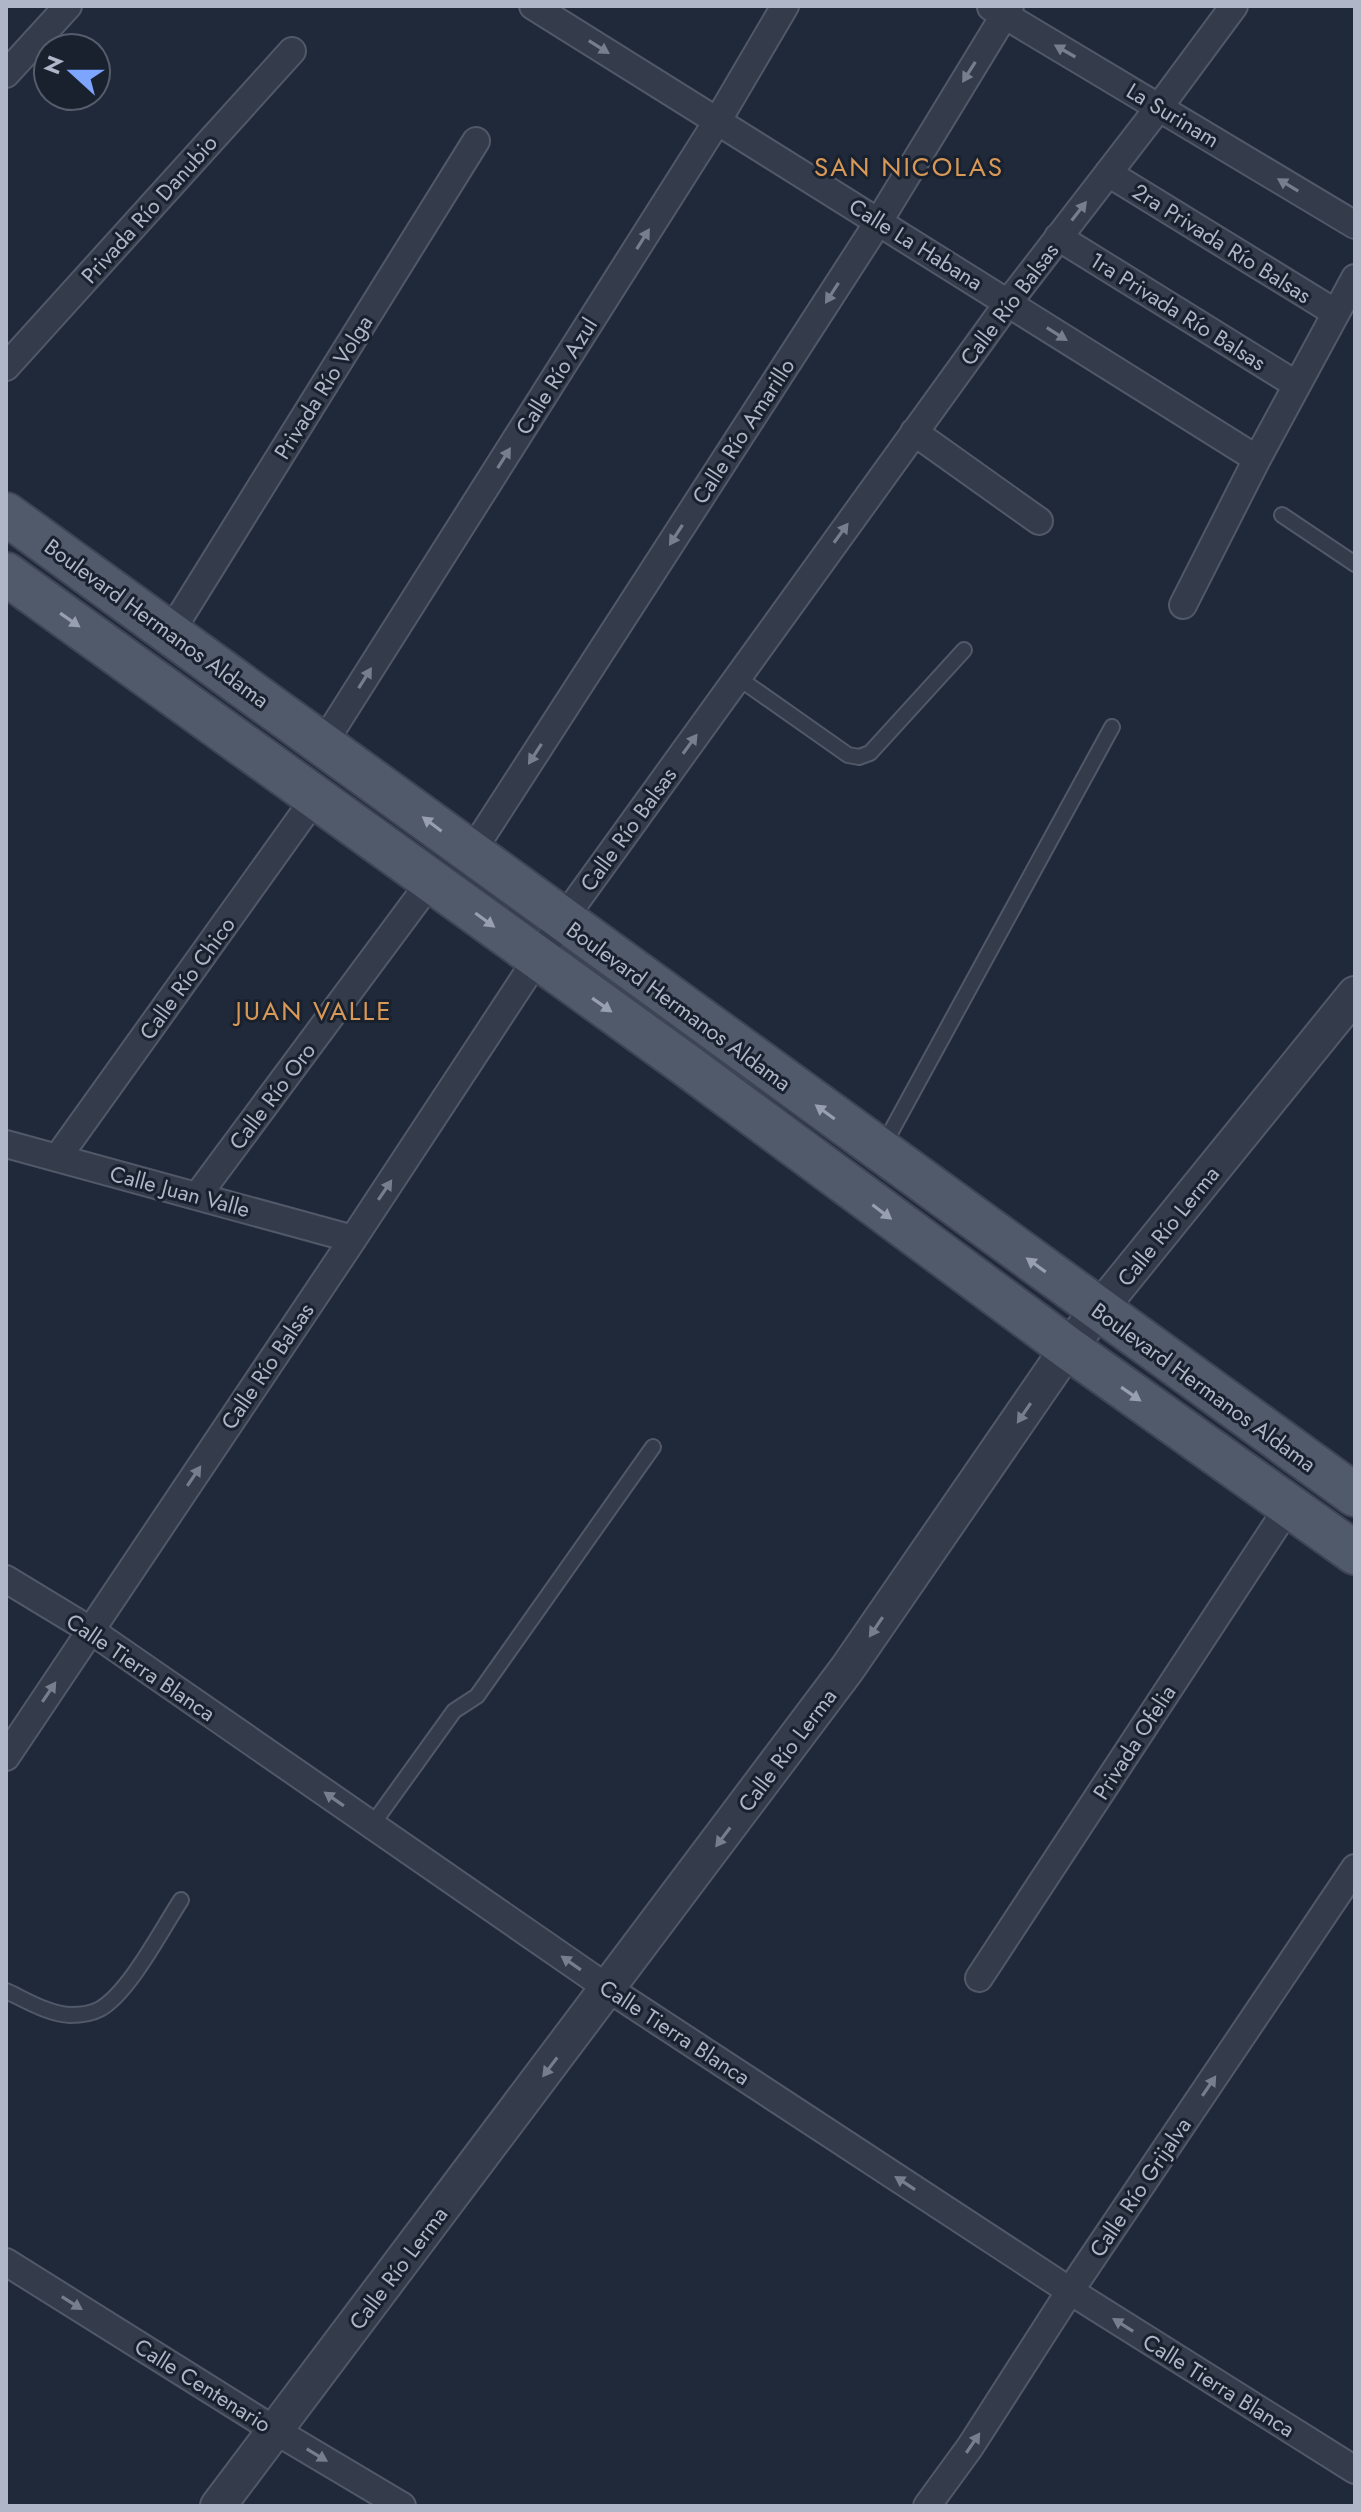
<svg xmlns="http://www.w3.org/2000/svg" width="1361" height="2512" font-family="Jost,sans-serif">
  <rect width="100%" height="100%" fill="#20293a"/>
  <g fill="none" stroke-linecap="round" stroke-linejoin="round">
    <g stroke="#515968" stroke-width="18">
      <path id="service" d="M1282 515 1355 564
        M737 677 848 755 859 757 870 753 964 650
        M882 1148 1112 727
        M372 1825 454 1711 477 1696 653 1447
        M6 1991C26 2000 48 2014 70 2015 80 2015 91 2014 100 2009 129 1993 162 1929 181 1900"/>
    </g>
    <g stroke="#515968" stroke-width="30">
      <path id="minor" d="M533 6 1257 459
        M991 7 1355 225
        M6 74 68 6
        M1108 173 1336 313
        M1058 237 1297 385
        M6 367 292 51
        M914 432 1039 521
        M1183 605 1257 459 1355 278
        M170 633 476 141
        M323 744 718 120 785 6
        M471 853 879 221 1010 6
        M6 1144 353 1239
        M58 1157 315 798
        M198 1195 431 881
        M6 1579 90 1630 609 1989 1070 2291 1355 2470
        M6 1757 353 1239 562 921 1008 303 1160 106 1234 6
        M979 1978 1289 1506
        M6 2262 276 2431 402 2506
        M927 2506 970 2447 1070 2291 1355 1868"/>
    </g>
    <g stroke="#515968" stroke-width="38">
      <path id="tertiary" d="M218 2506 847 1669 1068 1348 1355 994"/>
    </g>
    <g stroke="#3d4454" stroke-width="46">
      <path id="primary" d="M6 514 1355 1495
        M6 574 685 1064 1068 1348 1355 1553"/>
    </g>
    <use href="#service" stroke="#343b4a" stroke-width="14"/>
    <use href="#minor" stroke="#343b4a" stroke-width="26"/>
    <use href="#tertiary" stroke="#343b4a" stroke-width="34"/>
    <use href="#primary" stroke="#515a6a" stroke-width="42"/>
  </g>
  <defs><path id="oneway-solid" d="M-6-.8H1V-3.2L6.5 0L1 3.2V.8H-6Z" transform="scale(2)"/></defs>
  <g fill="#777f8f">
    <use href="#oneway-solid" transform="translate(599 47) rotate(32)"/>
    <use href="#oneway-solid" transform="translate(1065 51) rotate(-150)"/>
    <use href="#oneway-solid" transform="translate(969 72) rotate(122)"/>
    <use href="#oneway-solid" transform="translate(1288 185) rotate(-149)"/>
    <use href="#oneway-solid" transform="translate(1079 211) rotate(-52)"/>
    <use href="#oneway-solid" transform="translate(643 239) rotate(-58)"/>
    <use href="#oneway-solid" transform="translate(832 293) rotate(123)"/>
    <use href="#oneway-solid" transform="translate(1057 334) rotate(32)"/>
    <use href="#oneway-solid" transform="translate(504 458) rotate(-58)"/>
    <use href="#oneway-solid" transform="translate(841 533) rotate(-54)"/>
    <use href="#oneway-solid" transform="translate(676 535) rotate(123)"/>
    <use href="#oneway-solid" transform="translate(365 678) rotate(-58)"/>
    <use href="#oneway-solid" transform="translate(690 744) rotate(-54)"/>
    <use href="#oneway-solid" transform="translate(535 754) rotate(123)"/>
    <use href="#oneway-solid" transform="translate(385 1190) rotate(-56)"/>
    <use href="#oneway-solid" transform="translate(1024 1413) rotate(124)"/>
    <use href="#oneway-solid" transform="translate(194 1476) rotate(-56)"/>
    <use href="#oneway-solid" transform="translate(876 1627) rotate(124)"/>
    <use href="#oneway-solid" transform="translate(49 1692) rotate(-56)"/>
    <use href="#oneway-solid" transform="translate(334 1799) rotate(-145)"/>
    <use href="#oneway-solid" transform="translate(723 1837) rotate(127)"/>
    <use href="#oneway-solid" transform="translate(571 1963) rotate(-145)"/>
    <use href="#oneway-solid" transform="translate(550 2067) rotate(127)"/>
    <use href="#oneway-solid" transform="translate(1209 2086) rotate(-56)"/>
    <use href="#oneway-solid" transform="translate(905 2183) rotate(-147)"/>
    <use href="#oneway-solid" transform="translate(72 2303) rotate(32)"/>
    <use href="#oneway-solid" transform="translate(1123 2325) rotate(-148)"/>
    <use href="#oneway-solid" transform="translate(973 2443) rotate(-56)"/>
    <use href="#oneway-solid" transform="translate(317 2455) rotate(31)"/>
  </g>
  <g fill="#979fb0">
    <use href="#oneway-solid" transform="translate(70 620) rotate(35)"/>
    <use href="#oneway-solid" transform="translate(432 824) rotate(-143)"/>
    <use href="#oneway-solid" transform="translate(485 920) rotate(36)"/>
    <use href="#oneway-solid" transform="translate(602 1005) rotate(35)"/>
    <use href="#oneway-solid" transform="translate(825 1112) rotate(-144)"/>
    <use href="#oneway-solid" transform="translate(882 1212) rotate(37)"/>
    <use href="#oneway-solid" transform="translate(1036 1265) rotate(-144)"/>
    <use href="#oneway-solid" transform="translate(1131 1394) rotate(35)"/>
  </g>
  <g text-anchor="middle" dominant-baseline="central" stroke-width="6" stroke-linejoin="round" paint-order="stroke">
    <g font-size="22" fill="#aeb6c7" stroke="#19212f">
      <text transform="translate(1173 115) rotate(31)">La Surinam</text>
      <text transform="translate(149 209) rotate(-48)">Privada Río Danubio</text>
      <text transform="translate(1222 243) rotate(32)">2ra Privada Río Balsas</text>
      <text transform="translate(916 244) rotate(32)">Calle La Habana</text>
      <text transform="translate(1009 304) rotate(-53)">Calle Río Balsas</text>
      <text transform="translate(1178 311) rotate(32)">1ra Privada Río Balsas</text>
      <text transform="translate(556 376) rotate(-58)">Calle Río Azul</text>
      <text transform="translate(323 387) rotate(-58)">Privada Río Volga</text>
      <text transform="translate(743 431) rotate(-57)">Calle Río Amarillo</text>
      <text transform="translate(157 623) rotate(36)">Boulevard Hermanos Aldama</text>
      <text transform="translate(628 829) rotate(-54)">Calle Río Balsas</text>
      <text transform="translate(187 978) rotate(-54)">Calle Río Chico</text>
      <text transform="translate(679 1006) rotate(36)">Boulevard Hermanos Aldama</text>
      <text transform="translate(272 1096) rotate(-53)">Calle Río Oro</text>
      <text transform="translate(180 1191) rotate(15)">Calle Juan Valle</text>
      <text transform="translate(1168 1226) rotate(-51)">Calle Río Lerma</text>
      <text transform="translate(267 1366) rotate(-56)">Calle Río Balsas</text>
      <text transform="translate(1204 1387) rotate(36)">Boulevard Hermanos Aldama</text>
      <text transform="translate(141 1667) rotate(34)">Calle Tierra Blanca</text>
      <text transform="translate(1134 1742) rotate(-57)">Privada Ofelia</text>
      <text transform="translate(787 1750) rotate(-53)">Calle Río Lerma</text>
      <text transform="translate(675 2032) rotate(33)">Calle Tierra Blanca</text>
      <text transform="translate(1140 2187) rotate(-56)">Calle Río Grijalva</text>
      <text transform="translate(398 2268) rotate(-53)">Calle Río Lerma</text>
      <text transform="translate(203 2385) rotate(32)">Calle Centenario</text>
      <text transform="translate(1219 2385) rotate(32)">Calle Tierra Blanca</text>
    </g>
    <g font-size="26" letter-spacing="2" fill="#d89958" stroke="#19212f">
      <text x="909" y="167">SAN NICOLAS</text>
      <text x="314" y="1011">JUAN VALLE</text>
    </g>
  </g>
  <rect width="1361" height="2512" fill="none" stroke="#aeb6c7" stroke-width="16"/>
  <g transform="translate(72 72) rotate(291)"><circle r="38" fill="#19212f" stroke="#555d6c" stroke-width="2"/>
  <path d="M0-6L14 30L0 20L-14 30Z" fill="#7da5fd"/>
  <text y="-12" font-size="22" font-weight="bold" text-anchor="middle" fill="#aeb6c7">N</text>
  </g>
</svg>
